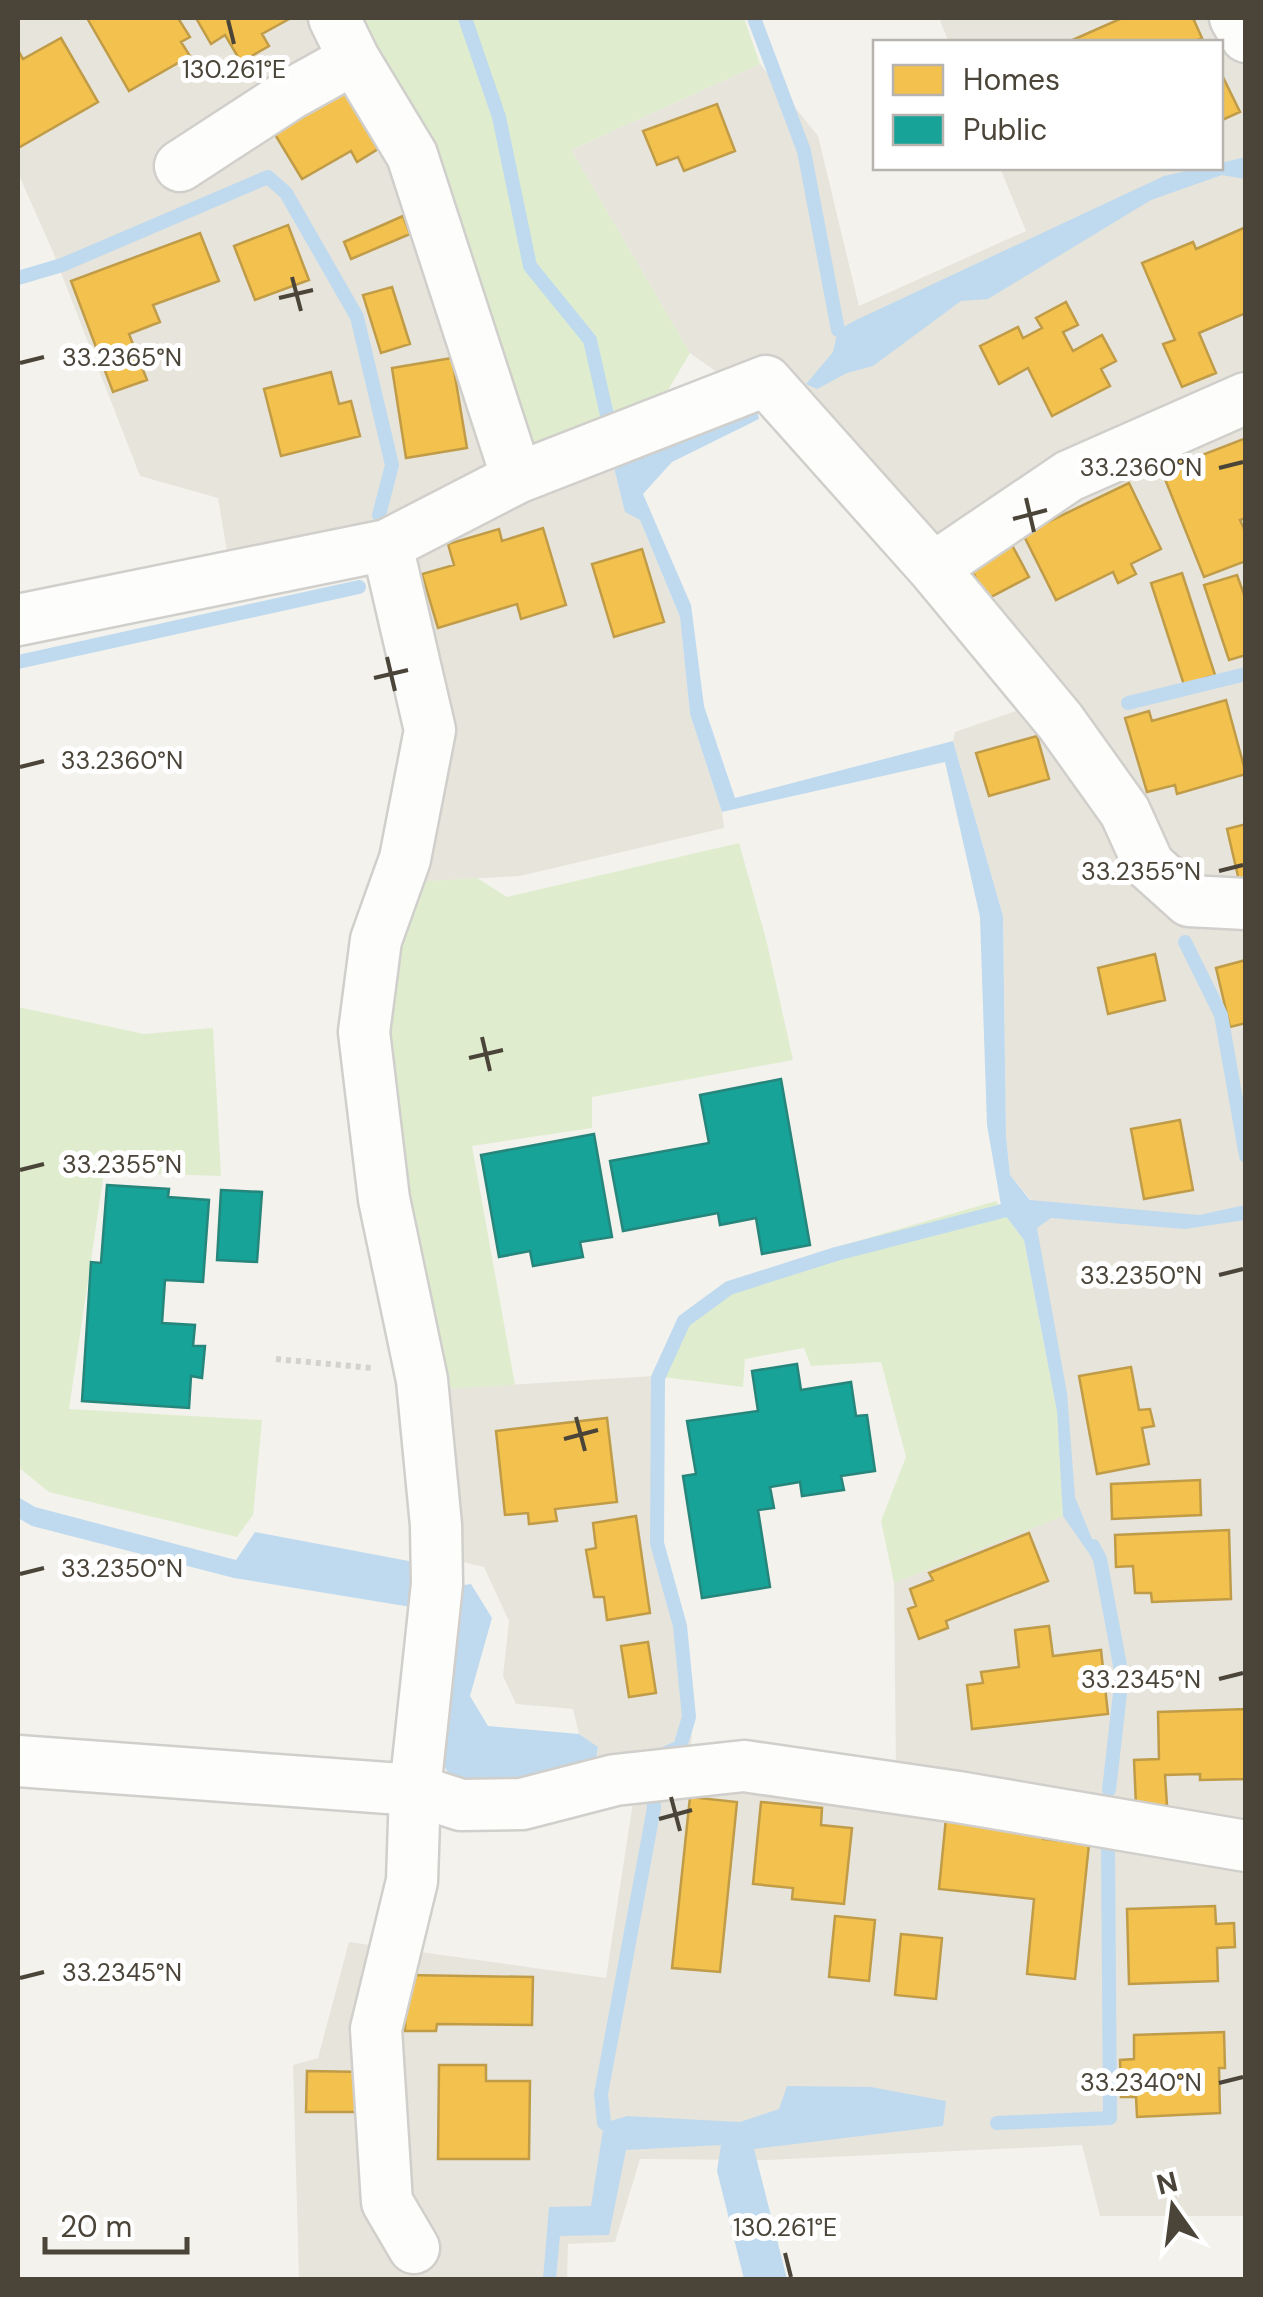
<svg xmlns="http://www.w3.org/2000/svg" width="1263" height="2297" font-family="'DM Sans',sans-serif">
  <rect width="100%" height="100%" fill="#f3f2ed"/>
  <path fill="#e7e4db" d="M18 18H358L613 464 625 511 640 520 680 617 690 714 722 812 724 828 520 876 413 882 412 725 382 592 352 537 229 563 218 498 140 476 53 252 18 173Z
    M948 18H1220L1245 27V2216H1100L1082 2145 768 2160 640 2159 615 2242 568 2244 567 2279H299L293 2065 318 2058 349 1942 606 1978 633 1802 594 1770 598 1748 579 1734 573 1709 516 1704 503 1676 509 1621 484 1567 419 1552 442 1389 654 1376 663 1541 683 1625 692 1716 691 1757 896 1773 894 1583 1063 1515 1031 1200 1010 1175 1006 1136 1003 916 953 741 955 732 1019 710 780 417 690 353 571 150 760 64 818 136 859 306 1026 231 1000 168H1220V42H949L940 21Z"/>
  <path fill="#dfedce" d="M358 18H744L760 64 571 150 690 353 662 400 533 459Z
    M739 843 766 939 793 1060 592 1097V1128L472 1146 515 1385 442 1389 403 1182 386 1011 413 882 477 878 507 897Z
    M18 1007 144 1034 213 1028 221 1176 104 1172 69 1409 262 1420 253 1515 237 1537 49 1492 18 1467Z
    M996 1201 1024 1240 1057 1411 1063 1516 894 1583 881 1521 906 1457 881 1362 811 1366 804 1348 745 1359 743 1387 654 1376 680 1321 723 1284 830 1249Z"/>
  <path fill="#bfdaef" d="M1245 157V179L1222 175 1151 200 988 299 961 301 873 366 847 373 817 389 806 384 833 352 838 330 856 320 1164 176 1200 168H1220L1221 163Z
    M746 409 757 410 759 419 672 462 643 494 691 605 704 706 735 798 953 741 1003 916 1006 1136 1010 1175 1030 1200 1199 1215 1245 1205V1220L1185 1229 1051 1218 1037 1228 1067 1393 1075 1497 1100 1559 1088 1552 1063 1516 1057 1411 1024 1240 1002 1211 987 1125 980 917 945 762 722 812 690 714 680 617 640 520 625 512 613 464 630 452 645 457Z
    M18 1497 35 1507 236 1560 255 1532 414 1562 411 1607 234 1578 32 1526 18 1518Z
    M471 1584 492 1618 470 1696 488 1726 579 1734 598 1747 594 1770 460 1789 438 1758 452 1587Z
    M787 2086 871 2087 946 2101 943 2126 754 2149 787 2279H744L717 2171 721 2145 626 2150 609 2235 560 2236 556 2279H543L549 2207 591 2206 604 2123 627 2116 740 2122 779 2109Z"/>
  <path fill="#f2c14e" stroke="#c09c48" stroke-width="2.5" d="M87 18H178L190 37 181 42 190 56 129 91Z
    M196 18H291L262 34 269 46 241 62 225 35 211 44Z
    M1122 18H1193L1202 38 1193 42H1068Z
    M61 38 98 102 18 148V50L23 59Z
    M1220 71 1240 112 1220 121Z
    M338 82 378 149 357 162 351 151 302 179 268 123Z
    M717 104 735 151 684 171 678 157 657 165 643 131Z
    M403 216 410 234 351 259 344 242Z
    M288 225 309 280 255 300 234 246Z
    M1246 227V313L1199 333 1216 373 1182 387 1163 344 1175 340 1142 263 1193 242 1196 249Z
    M200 233 219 281 153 305 160 322 129 334 147 380 113 392 71 281Z
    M392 287 410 344 381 353 363 295Z
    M1066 302 1078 325 1063 332 1073 351 1102 335 1116 361 1101 369 1110 386 1052 416 1028 368 999 384 980 346 1018 327 1023 338 1042 328 1036 318Z
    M452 358 467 448 406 458 392 368Z
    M331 372 339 404 351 401 360 436 281 456 264 389Z
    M1246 438V518L1240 520 1246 533V561L1204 577 1159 464 1184 454 1187 461Z
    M1129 483 1161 549 1131 564 1136 574 1118 583 1113 572 1056 600 1023 534Z
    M543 528 566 605 521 619 517 604 438 628 422 574 454 565 448 544 499 529 502 541Z
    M1012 545 1029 577 987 599 970 567Z
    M642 549 664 622 614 637 592 564Z
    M1182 573 1215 675 1184 685 1151 583Z
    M1237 575 1246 600V655L1229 660 1204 585Z
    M1226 700 1246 774 1177 794 1175 785 1147 792 1125 718 1149 711 1152 721Z
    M1037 736 1049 779 989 796 976 753Z
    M1246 824V883L1240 885 1227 829Z
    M1155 954 1165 1000 1108 1014 1098 968Z
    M1246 960V1023L1230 1027 1216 968Z
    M1180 1120 1193 1190 1144 1199 1131 1129Z
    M1131 1367 1139 1410 1150 1409 1154 1426 1142 1428 1149 1464 1097 1474 1079 1376Z
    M607 1418 617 1502 555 1509 557 1521 529 1524 528 1513 505 1515 496 1431Z
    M1200 1480 1201 1515 1112 1519 1111 1484Z
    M636 1516 650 1613 607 1620 604 1597H594L586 1550 596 1548 593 1523Z
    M1229 1530 1231 1599 1152 1602 1151 1593H1135L1133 1566 1116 1567 1115 1535Z
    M1029 1533 1048 1581 946 1621 948 1628 919 1639 908 1609 916 1606 910 1589 933 1580 929 1573Z
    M1049 1626 1053 1656 1101 1650 1108 1714 972 1729 967 1685 983 1683 981 1672 1019 1667 1015 1630Z
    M648 1642 656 1693 629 1697 621 1646Z
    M1246 1709V1779L1200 1780V1774L1165 1775 1167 1805 1136 1806 1134 1760 1159 1759 1158 1712Z
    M690 1797 737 1802 720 1972 672 1968Z
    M761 1802 822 1808 821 1825 852 1828 844 1904 792 1899 793 1888 753 1884Z
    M946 1818 1045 1827 1043 1839 1089 1844 1075 1979 1027 1974 1034 1899 939 1889Z
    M1215 1906 1216 1924 1234 1923 1235 1947 1217 1948 1218 1981 1129 1984 1127 1909Z
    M835 1916 875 1920 869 1981 829 1977Z
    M901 1934 942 1938 936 1999 895 1995Z
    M406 1975 533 1977 532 2025 437 2024 436 2031H405Z
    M1224 2032 1225 2068H1219L1220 2113 1137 2117 1136 2097H1121L1120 2060 1134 2059V2035Z
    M439 2065H486V2081H530L529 2159H438Z
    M307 2071 366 2072V2112H306Z"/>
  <path fill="#17a398" stroke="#26867c" stroke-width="2.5" d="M781 1079 810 1245 762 1254 756 1218 720 1225 718 1213 623 1231 610 1161 709 1143 700 1095Z
    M594 1134 612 1237 580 1242 583 1257 533 1266 530 1251 499 1257 481 1155Z
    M107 1185 169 1189 168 1197 209 1200 203 1282 165 1280 162 1323 195 1325 193 1346H205L202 1378 191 1376 189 1408 82 1401 91 1262 101 1263Z
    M221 1190 262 1192 257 1262 217 1260Z
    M797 1364 801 1390 851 1382 856 1416 867 1415 875 1471 841 1476 844 1490 802 1496 800 1482 770 1487 774 1508 758 1510 770 1587 702 1598 683 1476 696 1474 687 1421 758 1411 752 1371Z"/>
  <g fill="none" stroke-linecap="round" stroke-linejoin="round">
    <path stroke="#bfdaef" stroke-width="14" d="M465 18 499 117 530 266 590 340 609 424
      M754 18 804 151 838 330
      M18 278 62 265 268 177 286 193 357 317 392 465 379 515
      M18 662 359 587
      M1128 703 1246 674
      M1185 942 1221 1015 1246 1156
      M1093 1546 1100 1559 1122 1676 1109 1790
      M662 1755 680 1747 689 1717 680 1626 657 1543 658 1378 684 1321 729 1288 836 1254 1018 1207
      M604 2123 601 2094 654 1808 652 1786
      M997 2123 1110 2118 1108 1848"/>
    <g stroke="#d1cfcb" stroke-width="55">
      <path id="minor" d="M334 18 354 59 412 155 517 478 766 381 933 568 1060 721 1125 812 1149 865 1189 901 1246 904
        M1235 18 1246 37
        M180 166 289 95 354 59
        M933 568 1069 476 1246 398
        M18 620 387 545
        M18 1761 415 1790 437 1584 436 1525 422 1380 384 1199 364 1032 376 940 405 859 430 730 387 545 517 478
        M414 2248 387 2202 376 2029 412 1881 415 1790 461 1805 522 1804 615 1780 744 1766 958 1797 1246 1846"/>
    </g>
    <path stroke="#d3d2cc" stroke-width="6" stroke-dasharray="5 5" stroke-linecap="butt" d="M276 1359 372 1368"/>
    <use href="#minor" stroke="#fdfdfc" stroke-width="50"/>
  </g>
  <path fill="none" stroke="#4a4439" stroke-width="4" d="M228 20 234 44M292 277 301 311M279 298 313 290M20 363 44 357M1219 468 1243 462M1026 498 1034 532M1013 519 1047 510M387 657 395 691M374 678 408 670M20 767 44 761M1219 871 1243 865M482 1037 490 1071M469 1058 503 1050M20 1170 44 1164M1219 1275 1243 1269M576 1417 585 1451M564 1439 598 1430M20 1574 44 1568M1219 1679 1243 1673M671 1797 680 1831M659 1819 692 1810M20 1978 44 1972M1219 2083 1243 2077M785 2253 791 2277"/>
  <g font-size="25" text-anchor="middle" fill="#4a4439" stroke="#fff" stroke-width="10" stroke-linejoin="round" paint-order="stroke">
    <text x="234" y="78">130.261°E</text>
    <text x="122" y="366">33.2365°N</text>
    <text x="1141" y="476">33.2360°N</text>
    <text x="122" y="769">33.2360°N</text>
    <text x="1141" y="880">33.2355°N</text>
    <text x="122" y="1173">33.2355°N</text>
    <text x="1141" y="1284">33.2350°N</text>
    <text x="122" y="1577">33.2350°N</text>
    <text x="1141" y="1688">33.2345°N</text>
    <text x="122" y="1981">33.2345°N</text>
    <text x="1141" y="2091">33.2340°N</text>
    <text x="785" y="2236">130.261°E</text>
  </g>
  <rect width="1263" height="2297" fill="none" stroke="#4a4439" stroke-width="40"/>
  <rect x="873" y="40" width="350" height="130" fill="#ffffff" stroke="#b7b4b0" stroke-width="2.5"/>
  <rect x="893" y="65" width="50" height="30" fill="#f2c14e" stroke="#b7b4b0" stroke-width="2.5"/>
  <text x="963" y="90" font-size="30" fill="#4a4439">Homes</text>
  <rect x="893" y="115" width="50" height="30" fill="#17a398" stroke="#b7b4b0" stroke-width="2.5"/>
  <text x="963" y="140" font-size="30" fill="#4a4439">Public</text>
  <g transform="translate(1173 2207) rotate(346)" stroke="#ffffff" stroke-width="8" paint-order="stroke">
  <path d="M0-8L18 38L0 25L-18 38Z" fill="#4a4439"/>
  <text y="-15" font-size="28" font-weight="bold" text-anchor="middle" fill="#4a4439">N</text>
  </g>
  <path d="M45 2237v15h142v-15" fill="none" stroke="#4a4439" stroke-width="5"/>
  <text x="60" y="2237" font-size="30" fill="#4a4439" stroke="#ffffff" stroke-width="8" paint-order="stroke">20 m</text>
</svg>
